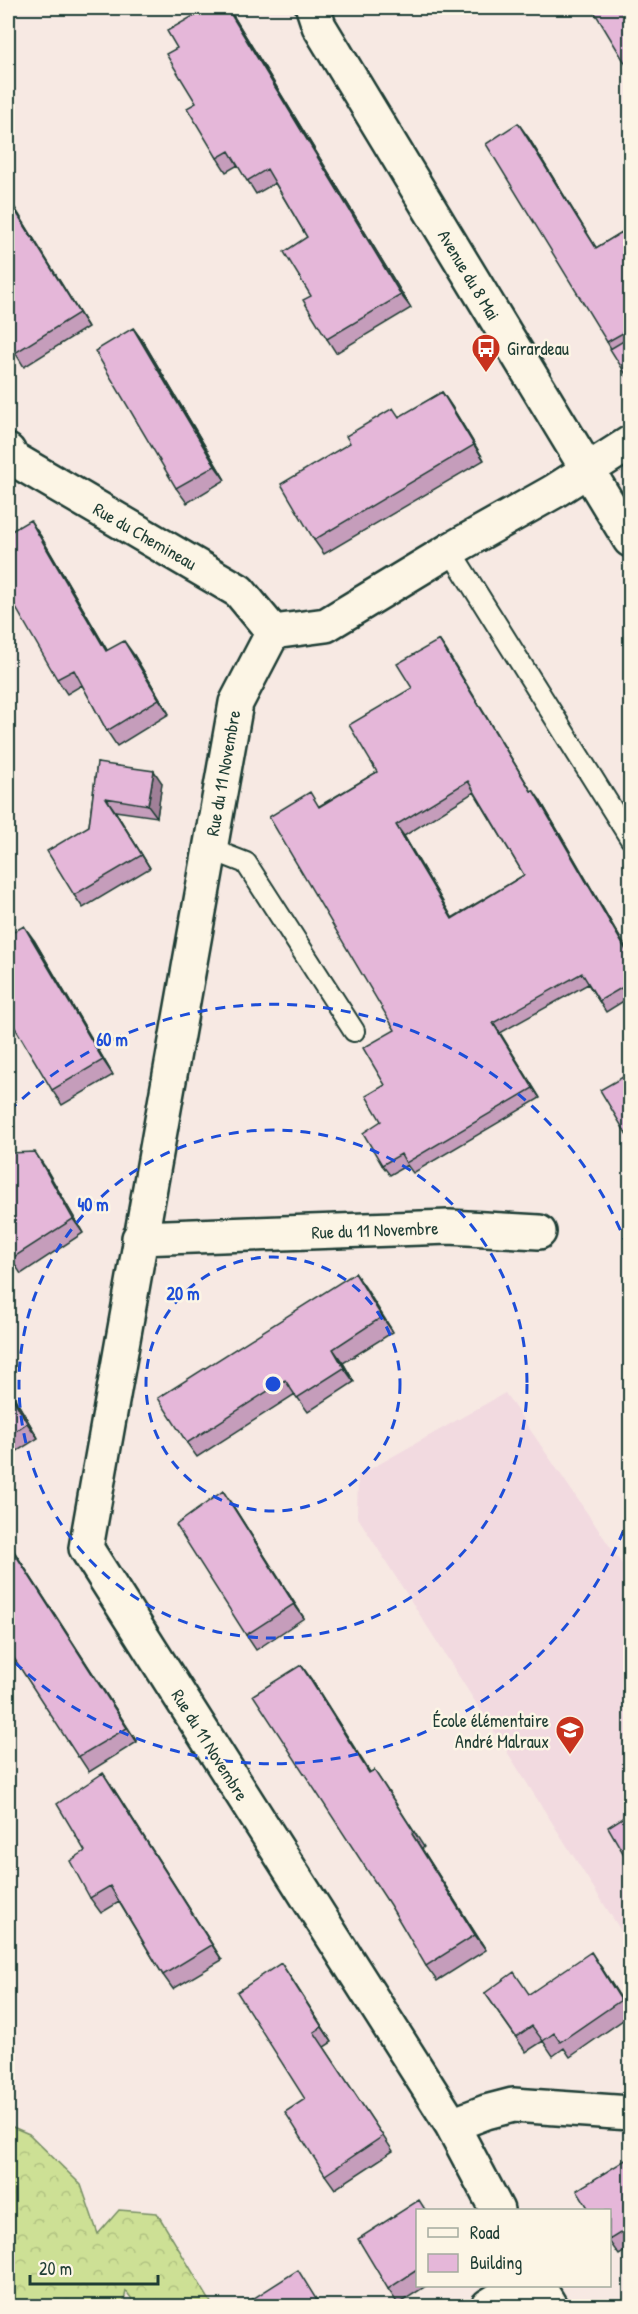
<svg xmlns="http://www.w3.org/2000/svg" width="638" height="2314" font-family="'Patrick Hand',sans-serif">
  <defs>
    <pattern id="forest-crowns" width="20" height="18" patternUnits="userSpaceOnUse" patternTransform="scale(1.5)"><rect width="20" height="18" fill="#cde095"/><path d="M2 6a3 3 0 1 1 6 0M12 15a3 3 0 1 1 6 0" fill="none" stroke="#b0c181"/></pattern>
  </defs>
  <rect width="100%" height="100%" fill="#f7e9e3"/>
  <filter id="ink" filterUnits="userSpaceOnUse"><feTurbulence type="fractalNoise" baseFrequency=".0167" numOctaves="2"/><feDisplacementMap in="SourceGraphic" scale="12" xChannelSelector="R" yChannelSelector="G"/><feConvolveMatrix kernelMatrix="1 2 1 2 8 2 1 2 1" color-interpolation-filters="sRGB"/></filter>
  <g filter="url(#ink)">
    <path fill="#f2dae0" d="M505 1393 622 1564 630 1559V1945L357 1516 358 1476Z"/>
    <path fill="url(#forest-crowns)" stroke="#768e64" stroke-width="1.5" d="M8 2125 29 2134 81 2185 98 2234 119 2210 157 2213 213 2306H137L126 2291 123 2306H8Z"/>
    <g fill="none" stroke-linecap="round" stroke-linejoin="round">
      <g stroke="#1f3d34" stroke-width="24">
        <path id="lane" d="M450 550 630 838
          M210 849 246 863 354 1031"/>
      </g>
      <g stroke="#1f3d34" stroke-width="38">
        <path id="street" d="M313 8 319 26 630 540
          M8 451 12 458 239 591 273 632
          M139 1238 449 1227 539 1232
          M452 2125 486 2112 513 2105 630 2113
          M497 2210 452 2125 86 1548 236 703 273 632 326 625 450 550 553 492 630 443
          M538 2286 550 2306
          M488 2306 520 2286"/>
      </g>
      <use href="#lane" stroke="#fcf5e5" stroke-width="20"/>
      <use href="#street" stroke="#fcf5e5" stroke-width="33"/>
    </g>
    <path fill="#c59dbb" stroke="#1f3d34" stroke-width="1.5" fill-rule="evenodd" d="M231 12 411 308 336 353 327 339 311 296 307 237 275 183 256 194 238 165 226 172 217 158 177 48Z
      M528 137 596 248 622 232 630 245V381L607 342Z
      M8 197 88 327 24 367 8 341Z
      M133 328 144 343 225 480 187 503 176 488Z
      M442 392 452 407 484 460 324 554 314 540 400 417Z
      M40 535 107 650 134 655 169 714 117 746 107 731 82 685 67 694 57 679Z
      M439 640 531 791 540 800 630 955V997L606 1012 588 984 500 1033 540 1098 413 1173 407 1165 390 1175 382 1165 381 1121 385 1085 395 1030 319 806 377 772 412 688ZM474 792 524 875 452 918 404 836Z
      M97 763 162 783 157 817 115 811 150 868 83 908 74 895 89 826Z
      M34 940 113 1075 62 1105 52 1090Z
      M45 1167 83 1233 21 1274 8 1254Z
      M355 1273 393 1332 343 1363 354 1382 308 1412 295 1394 197 1457 187 1443Z
      M8 1387 38 1438 8 1457Z
      M233 1506 304 1618 256 1650 246 1635Z
      M8 1542 137 1742 89 1772 8 1649Z
      M301 1665 311 1679 370 1773 374 1770 384 1785 424 1847 422 1849 486 1950 437 1981 426 1966Z
      M113 1788 222 1960 173 1989 163 1975 119 1902 101 1913 90 1898 85 1851Z
      M601 1967 630 2013V2015L570 2057 564 2048 553 2056 543 2041 526 2052 485 1993 529 1994Z
      M291 1978 332 2042 324 2047 393 2151 335 2189 325 2175 305 2099Z
      M630 2157V2248L619 2255 609 2241V2211Z
      M417 2211V2286H426L398 2304 388 2289Z"/>
    <path fill="#a08098" stroke="#1f3d34" stroke-width="1.5" d="M227 8 231 12 411 308 401 295Z
      M518 123 528 137 605 262 596 248Z
      M8 197 88 327 79 313 8 199Z
      M133 328 144 343 225 480 215 466Z
      M442 392 452 407 484 460 474 445Z
      M30 520 40 535 116 666 106 651Z
      M439 640 446 650 538 802 531 791Z
      M124 641 134 655 169 714 159 699Z
      M154 771 162 783 157 817 148 805Z
      M533 790 540 800 630 955V957Z
      M106 798 115 811 150 868 142 855Z
      M396 825 404 836 459 929 452 919Z
      M24 926 34 940 113 1075 103 1060Z
      M493 1023 500 1033 540 1098 533 1088Z
      M35 1152 45 1167 83 1233 73 1219Z
      M355 1273 365 1287 393 1332 382 1317Z
      M333 1349 343 1363 354 1382 344 1368Z
      M8 1387 38 1438 27 1423 8 1390Z
      M223 1491 233 1506 304 1618 294 1604Z
      M8 1542 137 1742 8 1543Z
      M301 1665 311 1679 380 1788 369 1773Z
      M103 1773 113 1788 222 1960 212 1945Z
      M412 1834 422 1849 486 1950 475 1935Z
      M591 1952 601 1967 630 2013 621 2000Z
      M281 1963 291 1978 332 2042 322 2027Z"/>
    <path fill="#e5b7d9" stroke="#1f3d34" stroke-width="1.5" fill-rule="evenodd" d="M207 8H227L401 295 327 339 303 300 311 296 284 252 307 237 267 169 247 181 229 151 217 158 187 108 196 103 166 54 177 48 167 31Z
      M592 8H630V71Z
      M518 123 596 248 622 232 630 247V329L607 342 486 144Z
      M8 199 79 313 15 353 8 341Z
      M133 328 215 466 176 488 95 351Z
      M630 337V374L627 376 610 349Z
      M442 392 474 445 314 540 281 484 350 443 346 436 393 408 399 417Z
      M30 520 106 651 124 641 159 699 107 731 74 670 57 679 8 594V533Z
      M439 640 531 791 533 790 630 957V983L599 1001 582 973 493 1023 533 1088 406 1163 401 1154 382 1165 363 1133 381 1121 366 1096 385 1085 363 1048 395 1030 269 817 310 792 319 807 377 772 349 725 412 688 397 664ZM468 781 524 875 452 919 396 825Z
      M97 763 154 771 148 805 106 798 142 855 74 895 47 851 89 826Z
      M24 926 103 1060 52 1090 8 1016V935Z
      M630 1073V1140L600 1090Z
      M35 1152 73 1219 11 1259 8 1254V1157L9 1153Z
      M355 1273 382 1317 333 1349 344 1368 297 1398 285 1380 187 1443 158 1398Z
      M8 1390 27 1423 8 1436Z
      M223 1491 294 1604 246 1635 176 1525Z
      M8 1543 127 1728 78 1757 8 1649Z
      M301 1665 369 1773 374 1770 414 1832 412 1834 475 1935 426 1966 390 1905 253 1695Z
      M103 1773 212 1945 163 1975 110 1886 90 1898 70 1861 85 1851 57 1804Z
      M630 1813V1865L608 1827Z
      M591 1952 621 2000 560 2042 554 2033 543 2041 532 2026 516 2037 485 1993 514 1972 529 1994Z
      M281 1963 322 2027 314 2032 383 2136 325 2175 285 2112 305 2099 237 1992Z
      M630 2157V2227L609 2240V2211H590L577 2190Z
      M419 2200 426 2211H417V2270L388 2289 358 2239Z
      M298 2270 321 2307H240Z"/>
  </g>
  <g fill="none" stroke="#1d4ed8" stroke-width="3" stroke-dasharray="10 8">
    <circle cx="273" cy="1384" r="127"/>
    <circle cx="273" cy="1384" r="254"/>
    <path d="M630 1514A380 380 0 0 1 9 1657M9 1111A380 380 0 0 1 630 1254"/>
  </g>
  <defs>
    <g id="bus-pin" transform="scale(1.5)"><path d="M0 17L-7.5 6A9.5 9.5 0 1 1 7.5 6Z" fill="#c8321e" stroke="#fcf5e5"/><path d="M-5-6H5V4H4V6H2V4H-2V6H-4V4H-5ZM-3.5-4V0h7V-4ZM-3.5 1.2v1.5H-2V1.2ZM2 1.2v1.5H3.5V1.2Z" fill="#fff"/></g>
    <g id="school-pin" transform="scale(1.5)"><path d="M0 17L-7.5 6A9.5 9.5 0 1 1 7.5 6Z" fill="#c8321e" stroke="#fcf5e5"/><path d="M0-5L7-2L0 1L-7-2ZM-4 1L0 2.5L4 1V4Q0 6-4 4Z" fill="#fff"/></g>
  </defs>
  <g fill-rule="evenodd">
    <use href="#bus-pin" x="486" y="348"/>
    <use href="#school-pin" x="570" y="1730"/>
  </g>
  <g text-anchor="middle" dominant-baseline="central" stroke-width="5" stroke-linejoin="round" paint-order="stroke">
    <g font-size="18" fill="#1f3d34" stroke="#fcf5e5">
      <text transform="translate(469 275) rotate(59)">Avenue du 8 Mai</text>
      <text transform="translate(145 536) rotate(30)">Rue du Chemineau</text>
      <text transform="translate(223 773) rotate(-80)">Rue du 11 Novembre</text>
      <text transform="translate(375 1230) rotate(-2)">Rue du 11 Novembre</text>
      <text transform="translate(210 1745) rotate(58)">Rue du 11 Novembre</text>
    </g>
    <g font-size="18" fill="#1f3d34" stroke="#fcf5e5" text-anchor="start">
      <text x="507" y="348">Girardeau</text>
      <text x="549" y="1720" text-anchor="end">École élémentaire<tspan x="549" dy="21">André Malraux</tspan></text>
    </g>
  </g>
  <circle cx="273" cy="1384" r="9" fill="#1d4ed8" stroke="#fcf5e5" stroke-width="3"/>
  <g font-size="18" text-anchor="middle" font-weight="bold" fill="#1d4ed8" stroke="#fcf5e5" stroke-width="5" stroke-linejoin="round" paint-order="stroke">
    <text x="112" y="1046">60 m</text>
    <text x="93" y="1211">40 m</text>
    <text x="183" y="1300">20 m</text>
  </g>
  <rect width="638" height="2314" fill="none" stroke="#fcf5e5" stroke-width="30"/>
  <rect x="15" y="15" width="608" height="2284" fill="none" stroke="#1f3d34" stroke-width="2" filter="url(#ink)"/>
  <rect x="416" y="2209" width="195" height="78" fill="#fcf5e5" stroke="#a4ab9e" stroke-width="1.5"/>
  <rect x="428" y="2228" width="30" height="9" fill="#fcf5e5" stroke="#a4ab9e" stroke-width="1.5"/>
  <text x="470" y="2239" font-size="18" fill="#1f3d34">Road</text>
  <rect x="428" y="2254" width="30" height="18" fill="#e5b7d9" stroke="#a4ab9e" stroke-width="1.5"/>
  <text x="470" y="2269" font-size="18" fill="#1f3d34">Building</text>
  <path d="M30 2275v9h128v-9" fill="none" stroke="#1f3d34" stroke-width="3"/>
  <text x="39" y="2275" font-size="18" fill="#1f3d34" stroke="#fcf5e5" stroke-width="4.5" paint-order="stroke">20 m</text>
</svg>
